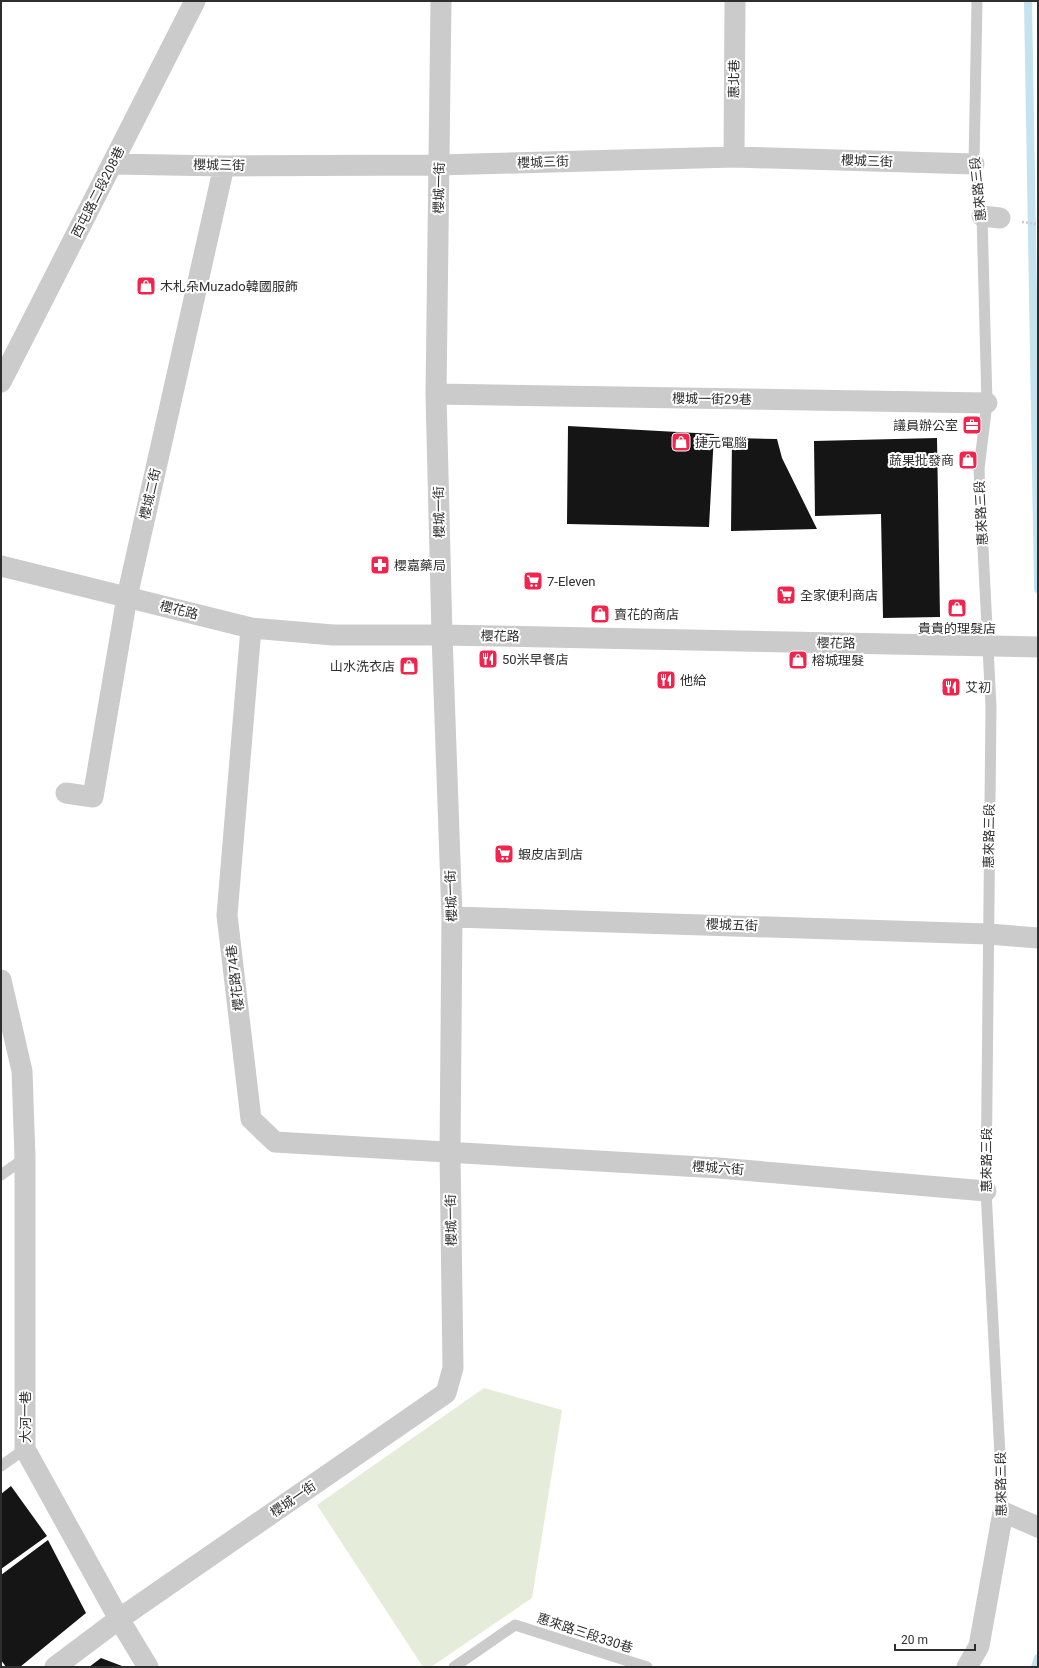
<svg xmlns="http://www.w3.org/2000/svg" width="1039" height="1668" font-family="Roboto,'Noto Sans TC',sans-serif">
  <rect width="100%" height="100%" fill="#fff"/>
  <path fill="#e6ecda" d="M484 1388 562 1410 532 1598 431 1667H423L317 1505Z"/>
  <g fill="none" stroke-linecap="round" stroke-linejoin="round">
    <path stroke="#c5e3ee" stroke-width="8" d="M1028 1 1038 589
      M1035 1667 1038 1658"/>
  </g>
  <path fill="#151515" d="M568 426 714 434 709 527 567 524Z
    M732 438 777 439 782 458 817 529 731 531Z
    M937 438 940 617 883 618 881 514 815 516 814 441Z
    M11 1486 47 1536 1 1569V1494Z
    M48 1540 86 1613 20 1667H6L1 1660V1575Z
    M101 1658 122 1666 123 1667H89Z"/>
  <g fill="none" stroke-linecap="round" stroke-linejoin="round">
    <path stroke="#cbcbcb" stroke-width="2.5" stroke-dasharray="2 2" stroke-linecap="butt" d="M1022 222 1038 224"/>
    <path stroke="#cbcbcb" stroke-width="11" d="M977 1 974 164 982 216 987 403 979 469 991 707 986 1191 1003 1512
      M1 1175 25 1158
      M1 1466 25 1449
      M454 1667 515 1625 647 1667"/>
    <path stroke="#cbcbcb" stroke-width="21" d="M734 157 735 1
      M112 164 224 166 439 165 734 157 974 164
      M982 216 1000 218
      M1 382 195 1
      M436 394 987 403
      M1 566 251 628 333 635H442L1038 647
      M251 628 227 915 251 1119 275 1142 719 1168 986 1191
      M66 793 93 797 127 597 224 166
      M452 917 988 934 1038 938
      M1 980 22 1071 25 1158V1449L119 1619 148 1667
      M55 1667 119 1619 446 1393 453 1368 450 1153 452 917 442 635 436 394 441 1
      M967 1667 979 1646 1003 1512 1038 1527"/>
  </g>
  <defs>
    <g id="shop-square" transform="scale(1)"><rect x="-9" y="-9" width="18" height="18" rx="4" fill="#f1244d" stroke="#fff"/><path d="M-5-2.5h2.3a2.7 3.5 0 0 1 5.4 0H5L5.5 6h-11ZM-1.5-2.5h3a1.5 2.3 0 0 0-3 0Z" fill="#fff"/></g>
    <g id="office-square" transform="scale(1)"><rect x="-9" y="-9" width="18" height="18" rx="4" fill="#f1244d" stroke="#fff"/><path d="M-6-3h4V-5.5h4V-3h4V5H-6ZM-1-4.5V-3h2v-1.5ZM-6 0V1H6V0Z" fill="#fff"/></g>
    <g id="pharmacy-square" transform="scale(1)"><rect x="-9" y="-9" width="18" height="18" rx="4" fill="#f1244d" stroke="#fff"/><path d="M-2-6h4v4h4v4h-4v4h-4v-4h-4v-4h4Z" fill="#fff"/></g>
    <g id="supermarket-square" transform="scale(1)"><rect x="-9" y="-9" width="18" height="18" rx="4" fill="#f1244d" stroke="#fff"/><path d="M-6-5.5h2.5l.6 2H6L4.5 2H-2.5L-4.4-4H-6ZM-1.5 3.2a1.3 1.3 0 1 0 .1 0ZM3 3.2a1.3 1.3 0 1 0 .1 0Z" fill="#fff"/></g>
    <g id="restaurant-square" transform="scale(1)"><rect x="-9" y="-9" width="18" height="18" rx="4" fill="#f1244d" stroke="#fff"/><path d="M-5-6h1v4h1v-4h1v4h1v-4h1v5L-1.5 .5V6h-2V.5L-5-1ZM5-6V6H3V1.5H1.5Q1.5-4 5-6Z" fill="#fff"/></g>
  </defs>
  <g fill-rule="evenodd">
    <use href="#shop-square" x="146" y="286"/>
    <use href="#office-square" x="972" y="425"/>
    <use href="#shop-square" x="681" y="442"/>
    <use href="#shop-square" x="968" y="460"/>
    <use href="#pharmacy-square" x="380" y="565"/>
    <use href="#supermarket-square" x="533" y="581"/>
    <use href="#supermarket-square" x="786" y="595"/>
    <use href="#shop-square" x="957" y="608"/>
    <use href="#shop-square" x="600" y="614"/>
    <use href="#restaurant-square" x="488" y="659"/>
    <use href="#shop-square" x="798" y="660"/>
    <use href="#shop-square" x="409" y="666"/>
    <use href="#restaurant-square" x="666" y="680"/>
    <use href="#restaurant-square" x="951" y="687"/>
    <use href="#supermarket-square" x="504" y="854"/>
  </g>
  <g text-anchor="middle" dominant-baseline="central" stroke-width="4" stroke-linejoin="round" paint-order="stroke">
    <g font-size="13" fill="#2e2e2e" stroke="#fff">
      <text transform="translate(734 79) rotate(-89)">惠北巷</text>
      <text transform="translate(867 161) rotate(2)">櫻城三街</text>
      <text transform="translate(543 162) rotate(-2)">櫻城三街</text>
      <text transform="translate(219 165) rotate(1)">櫻城三街</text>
      <text transform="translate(439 188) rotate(-89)">櫻城一街</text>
      <text transform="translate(978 189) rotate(-96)">惠來路三段</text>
      <text transform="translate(98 192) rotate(-63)">西屯路二段208巷</text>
      <text transform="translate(712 399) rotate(1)">櫻城一街29巷</text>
      <text transform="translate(150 494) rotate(-77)">櫻城二街</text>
      <text transform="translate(439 512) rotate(-91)">櫻城一街</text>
      <text transform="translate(981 513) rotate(-93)">惠來路三段</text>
      <text transform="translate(179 610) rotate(14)">櫻花路</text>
      <text transform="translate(500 636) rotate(1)">櫻花路</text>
      <text transform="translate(836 643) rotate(1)">櫻花路</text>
      <text transform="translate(989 836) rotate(-89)">惠來路三段</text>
      <text transform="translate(451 896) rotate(-92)">櫻城一街</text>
      <text transform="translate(732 925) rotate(2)">櫻城五街</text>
      <text transform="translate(235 978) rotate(-97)">櫻花路74巷</text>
      <text transform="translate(986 1160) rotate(-90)">惠來路三段</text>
      <text transform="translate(718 1168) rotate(4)">櫻城六街</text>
      <text transform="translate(451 1220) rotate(-91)">櫻城一街</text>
      <text transform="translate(25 1417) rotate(-90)">大河一巷</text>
      <text transform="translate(1001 1484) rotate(-91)">惠來路三段</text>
      <text transform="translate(293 1499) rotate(-35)">櫻城一街</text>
      <text transform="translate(585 1633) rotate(18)">惠來路三段330巷</text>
    </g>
    <g font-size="13" fill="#2e2e2e" stroke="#fff" text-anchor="start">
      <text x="160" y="286">木札朵Muzado韓國服飾</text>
      <text x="958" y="425" text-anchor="end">議員辦公室</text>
      <text x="695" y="442">捷元電腦</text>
      <text x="954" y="460" text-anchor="end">蔬果批發商</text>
      <text x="394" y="565">櫻嘉藥局</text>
      <text x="547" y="581">7-Eleven</text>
      <text x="800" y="595">全家便利商店</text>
      <text x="614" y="614">賣花的商店</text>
      <text x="957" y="628" text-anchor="middle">貴貴的理髮店</text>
      <text x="502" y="659">50米早餐店</text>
      <text x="812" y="660">榕城理髮</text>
      <text x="395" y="666" text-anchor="end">山水洗衣店</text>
      <text x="680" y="680">他給</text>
      <text x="965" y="687">艾初</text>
      <text x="518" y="854">蝦皮店到店</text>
    </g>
  </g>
  <rect width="1039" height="1668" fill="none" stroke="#2e2e2e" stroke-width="4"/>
  <path d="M895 1644v6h80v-6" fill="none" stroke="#2e2e2e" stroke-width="2"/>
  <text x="901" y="1644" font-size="12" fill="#2e2e2e" stroke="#ffffff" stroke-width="3" paint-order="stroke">20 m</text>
</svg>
